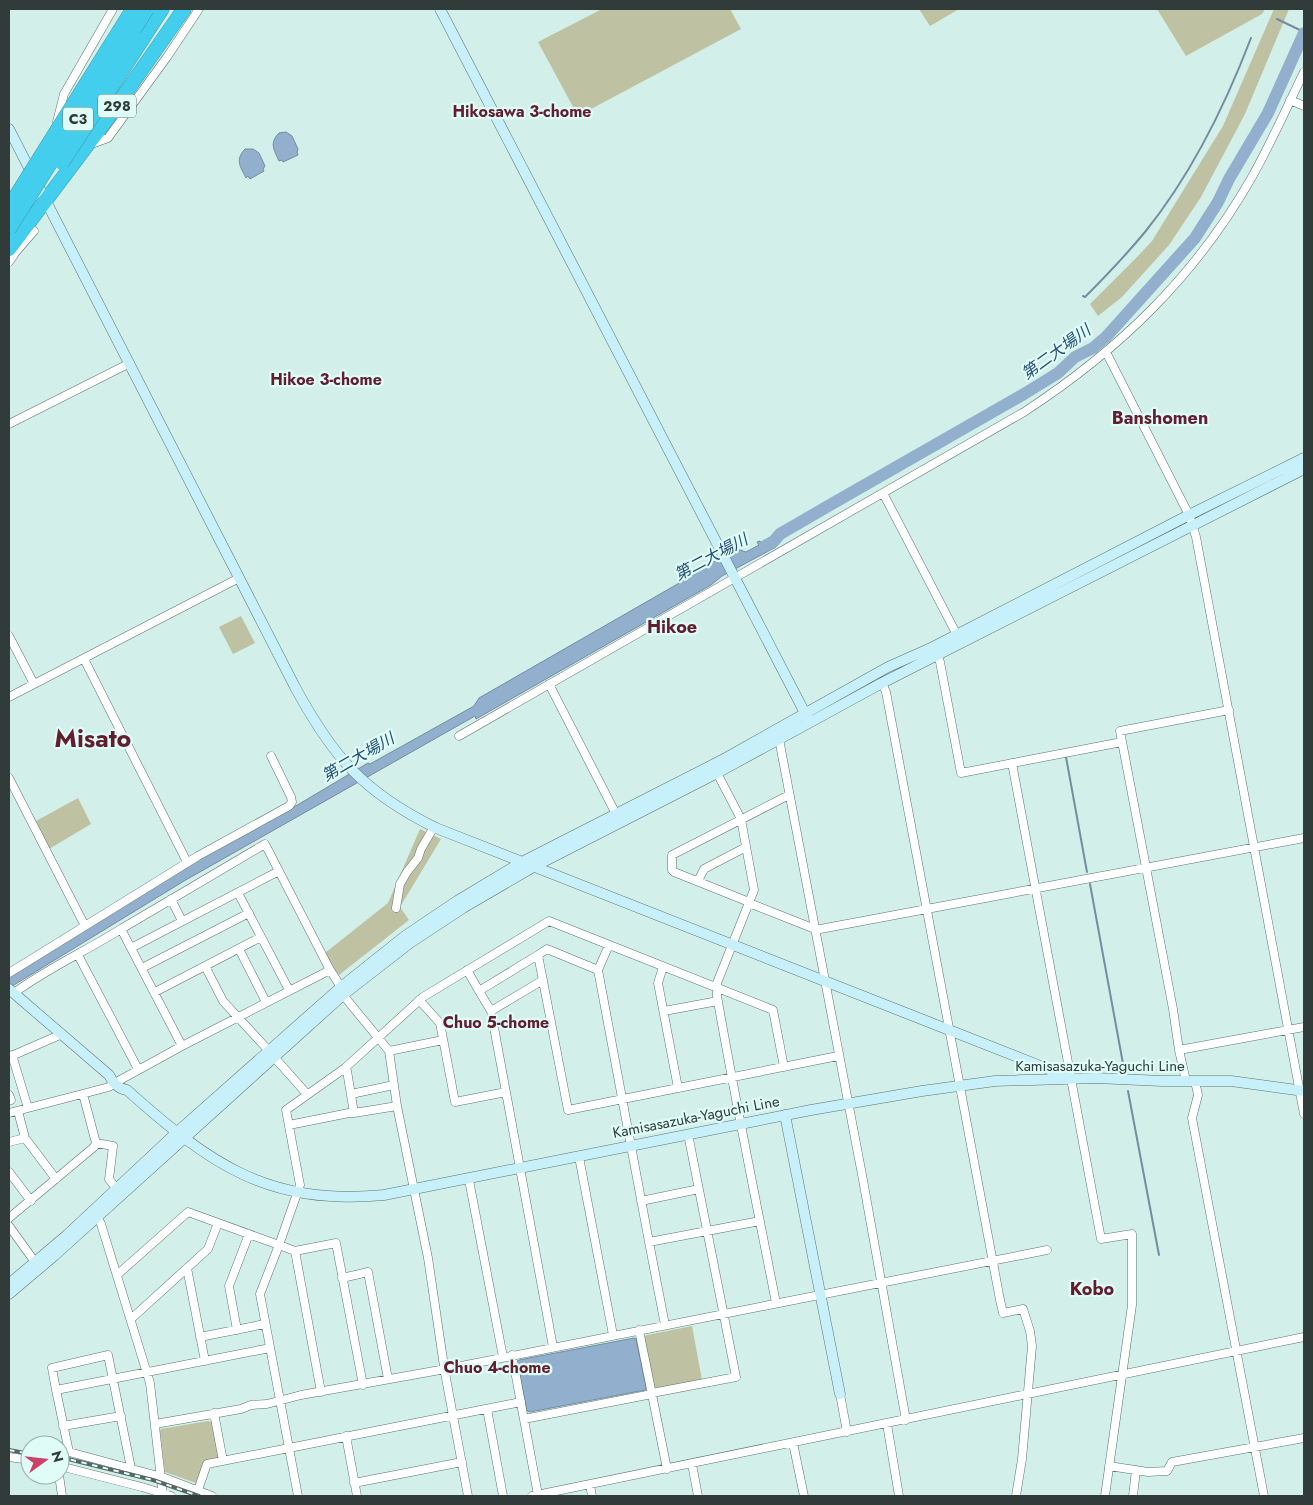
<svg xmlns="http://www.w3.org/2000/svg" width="1313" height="1505" font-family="Jost,'Noto Sans JP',sans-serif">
  <rect width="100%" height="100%" fill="#d2efe9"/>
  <path fill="#bec2a2" d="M602 9H730L741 29 578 116 538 42Z
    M919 9H959L930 26Z
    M1157 9H1265L1262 14 1186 56Z
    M1274 9H1289L1245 114 1201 197 1169 245 1122 297 1098 316 1090 304 1137 257 1152 241 1223 126Z
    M241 616 255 643 233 654 219 627Z
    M78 798 91 824 49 849 36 821Z
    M420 829 441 839 400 907 409 920 339 975 333 968 325 953 388 903Z
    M692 1326 702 1380 657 1389 654 1387 644 1337 647 1335Z
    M208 1421 212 1422 219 1456 217 1459 205 1461 196 1483 165 1472 160 1431 161 1429Z"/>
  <path fill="#92afcd" stroke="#758ca1" d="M286 132 292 136 298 149 297 152 298 155 283 162 282 160 279 161C274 150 269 143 279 133Z
    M245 149H253L259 153 265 166 263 169 264 171 250 179 248 176 246 178C240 166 235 160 245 149Z
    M777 535 780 538 776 547 722 576 711 585 476 719 475 716 184 881 9 988V977L39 957 193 862 289 810 368 763 370 764 474 706 479 698 695 574 734 548 746 552 759 545 757 542 760 541 761 543Z
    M634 1338 636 1339 646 1387 645 1390 530 1412 527 1411 517 1362 519 1360Z"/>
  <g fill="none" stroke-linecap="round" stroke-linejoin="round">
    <path stroke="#758ca1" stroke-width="2" d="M1277 19 1304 32
      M1083 296 1085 297C1106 276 1126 255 1145 232 1191 175 1225 106 1251 38
      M1066 757 1087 872
      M1090 884 1124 1069
      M1128 1091 1159 1255"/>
    <path stroke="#92afcd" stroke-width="12" d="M765 546 774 541 780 534 823 509 1024 394 1058 373 1075 357 1093 348 1106 337 1195 238 1218 202 1229 179 1268 113 1304 33"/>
    <g stroke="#5b746f" stroke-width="9">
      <path id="street" d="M1290 100 1304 106
        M57 122 64 94 113 9
        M89 145 108 138 167 57 199 9
        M15 253 34 231
        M9 262 14 255 17 245
        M1106 352 1189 515 1196 537 1304 1114
        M9 424 130 363
        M883 493 957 635
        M9 636 34 684
        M937 655 940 662 961 773 1122 742
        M84 659 187 862
        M882 683 886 692 1000 1300 1003 1313 1023 1309 1030 1331 1032 1346 1022 1459 1016 1496
        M549 684 616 814
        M9 697 239 578
        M459 736 1024 412C1119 350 1195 277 1252 177 1271 143 1287 107 1304 72
        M779 739 863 1180 906 1420
        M1012 763 1101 1239 1132 1234V1305L1105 1496
        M717 773 741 819 754 890 717 983V996C735 1099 756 1201 776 1303
        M9 778 85 926
        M698 881 704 869 746 847
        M238 893 289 990
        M171 899 182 921
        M749 902 674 872 672 870V855L789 795
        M749 903 815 929
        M396 908 400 884 407 872 418 858 421 849 431 832
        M121 929 265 844 330 970 341 987 343 995 389 1051 397 1106 428 1258 445 1373 468 1496
        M815 930 1304 838
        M131 948 279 871
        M239 949 266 1002
        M78 955 138 1069
        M538 955 568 1110 838 1056
        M205 966 223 1001 269 1051
        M663 967 658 983 678 1088
        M142 968 249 913
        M467 970 479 991
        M598 970 609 945
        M9 973 198 856 289 806 292 802 291 797 271 756
        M155 992 261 937
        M14 993C48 968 86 951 121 929L182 1046
        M419 1000 440 1023 455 1102 506 1092
        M491 1011 543 980
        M664 1011 718 1001
        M1179 1050 1304 1027
        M389 1051 443 1040
        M12 1055 28 1108
        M9 1057 62 1034
        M274 1057 307 1094
        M345 1068 347 1071 354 1113 397 1106
        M120 1080 182 1046 330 970
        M1186 1081 1179 1050 1173 1009 1120 731 1229 710
        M1195 1081 1198 1095 1192 1118 1264 1496
        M351 1094 394 1085
        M9 1095 11 1100
        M18 1111 25 1138 56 1179
        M9 1113 109 1087 115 1083
        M289 1125 354 1112
        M9 1142 25 1138
        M96 1143 113 1146 109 1179 116 1188
        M579 1157 613 1335
        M9 1172 31 1201
        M469 1180 503 1357
        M641 1201 699 1189
        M97 1217 101 1224 150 1383 163 1496
        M9 1218 94 1147 96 1143 83 1094
        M9 1226 35 1262
        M649 1242 665 1325
        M295 1251 321 1392
        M187 1268 205 1361
        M117 1275 188 1212 279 1245 260 1294 298 1496
        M342 1278 368 1272 388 1379
        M131 1319 208 1249 218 1223
        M237 1330 229 1286 249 1234
        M639 1330 667 1469
        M200 1337 265 1324
        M553 1347 491 1011 479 991 538 955 547 949 598 970 649 1242 760 1221
        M512 1355 538 1495
        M363 1385 336 1243 295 1251 279 1245 300 1185 286 1110 345 1068 423 997 549 921 773 1010 784 1067
        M56 1390 69 1452 162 1477 212 1496
        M652 1393 736 1377 688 1134
        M840 1394 847 1432
        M487 1409 503 1496
        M214 1413 223 1461
        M524 1419 652 1394
        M155 1424 241 1409 251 1405 267 1404 301 1395 451 1368 1047 1250
        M887 1424 899 1496
        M63 1426 121 1416
        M346 1436 357 1496
        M793 1443 804 1496
        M289 1448 521 1402
        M9 1457 30 1460
        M692 1464 698 1496
        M60 1466 142 1487 171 1496
        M1109 1466 1148 1472 1167 1471 1172 1462 1304 1438
        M131 1468 108 1355 52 1368 56 1390 270 1348
        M59 1475 62 1496
        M354 1483 462 1462
        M590 1485 592 1496
        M198 1490 207 1464 289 1448
        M532 1496 1304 1337
        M1133 1496 1136 1470"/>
    </g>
    <g stroke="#5b746f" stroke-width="11">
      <path id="secondary" d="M440 9 807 717
        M9 129 295 687C333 757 363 792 436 828L1071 1078
        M9 989 109 1075C112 1082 119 1089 127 1090 210 1164 268 1206 384 1195L811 1110 922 1091 995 1081 1096 1078 1162 1081H1231L1304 1091
        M785 1115 840 1394
        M9 1284 67 1235 176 1133 341 987 405 936 457 901 522 862 722 760 888 667 933 647 1189 515 1304 458
        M9 1294 54 1256 343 995 410 943 463 908 535 866 717 773 882 683 1304 469"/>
    </g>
    <g stroke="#3d9bae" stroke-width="15">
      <path id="highway" d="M142 40 162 9
        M9 249 110 115 184 9"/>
    </g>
    <use href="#street" stroke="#fff" stroke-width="8"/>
    <use href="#secondary" stroke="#c7f0fa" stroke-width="10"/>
    <use href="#highway" stroke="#43ceed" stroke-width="14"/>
    <g stroke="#576663" stroke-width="4">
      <path id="rail" d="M9 1450 30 1454
        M60 1457 153 1480 199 1496"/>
    </g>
    <use href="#rail" stroke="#dffcf6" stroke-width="2" stroke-dasharray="5.5" stroke-linecap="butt"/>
    <g stroke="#3d9bae" stroke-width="15" stroke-linecap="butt">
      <path id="highway-bridge" d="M62 163 142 40
        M9 207 133 9
        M9 229 147 9"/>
    </g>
    <use href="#highway-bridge" stroke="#43ceed" stroke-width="14"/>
  </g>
  <g text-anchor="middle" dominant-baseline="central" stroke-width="4.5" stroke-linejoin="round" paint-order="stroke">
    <g fill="#dffcf6" stroke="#657672" stroke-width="1">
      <rect x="98" y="94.5" width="38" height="23" rx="4"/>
      <rect x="63" y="107.5" width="30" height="23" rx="4"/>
    </g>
    <g font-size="14" font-weight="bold" fill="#313c3a">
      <text x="117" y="106">298</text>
      <text x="78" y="119">C3</text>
    </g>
    <g font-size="15" fill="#313c3a" stroke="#dffcf6">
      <text x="1100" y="1066">Kamisasazuka-Yaguchi Line</text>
      <text transform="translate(696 1117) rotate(-11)">Kamisasazuka-Yaguchi Line</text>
    </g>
    <g font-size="16" font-weight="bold" fill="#621d2f" stroke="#dffcf6">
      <text x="522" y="111">Hikosawa 3-chome</text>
      <text x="326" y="379">Hikoe 3-chome</text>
      <text x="496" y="1022">Chuo 5-chome</text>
      <text x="497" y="1367">Chuo 4-chome</text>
    </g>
    <g font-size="16" font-style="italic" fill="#254e78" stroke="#dffcf6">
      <text transform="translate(1056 352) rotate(-36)">第二大場川</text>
      <text transform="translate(711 557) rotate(-28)">第二大場川</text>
      <text transform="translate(358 757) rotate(-30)">第二大場川</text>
    </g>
    <g font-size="18" font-weight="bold" fill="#621d2f" stroke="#dffcf6">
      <text x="1160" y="418">Banshomen</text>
      <text x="672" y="627">Hikoe</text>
      <text x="1092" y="1289">Kobo</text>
    </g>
    <g font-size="25" font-weight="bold" fill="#621d2f" stroke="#dffcf6">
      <text x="93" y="738">Misato</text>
    </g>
  </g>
  <rect width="1313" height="1505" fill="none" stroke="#313c3a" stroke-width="20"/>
  <g transform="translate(45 1460) rotate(75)"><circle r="24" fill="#dffcf6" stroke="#99afab"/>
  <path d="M0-4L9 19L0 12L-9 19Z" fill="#cf4067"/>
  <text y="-8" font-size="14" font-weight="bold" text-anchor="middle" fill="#313c3a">N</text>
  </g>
</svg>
